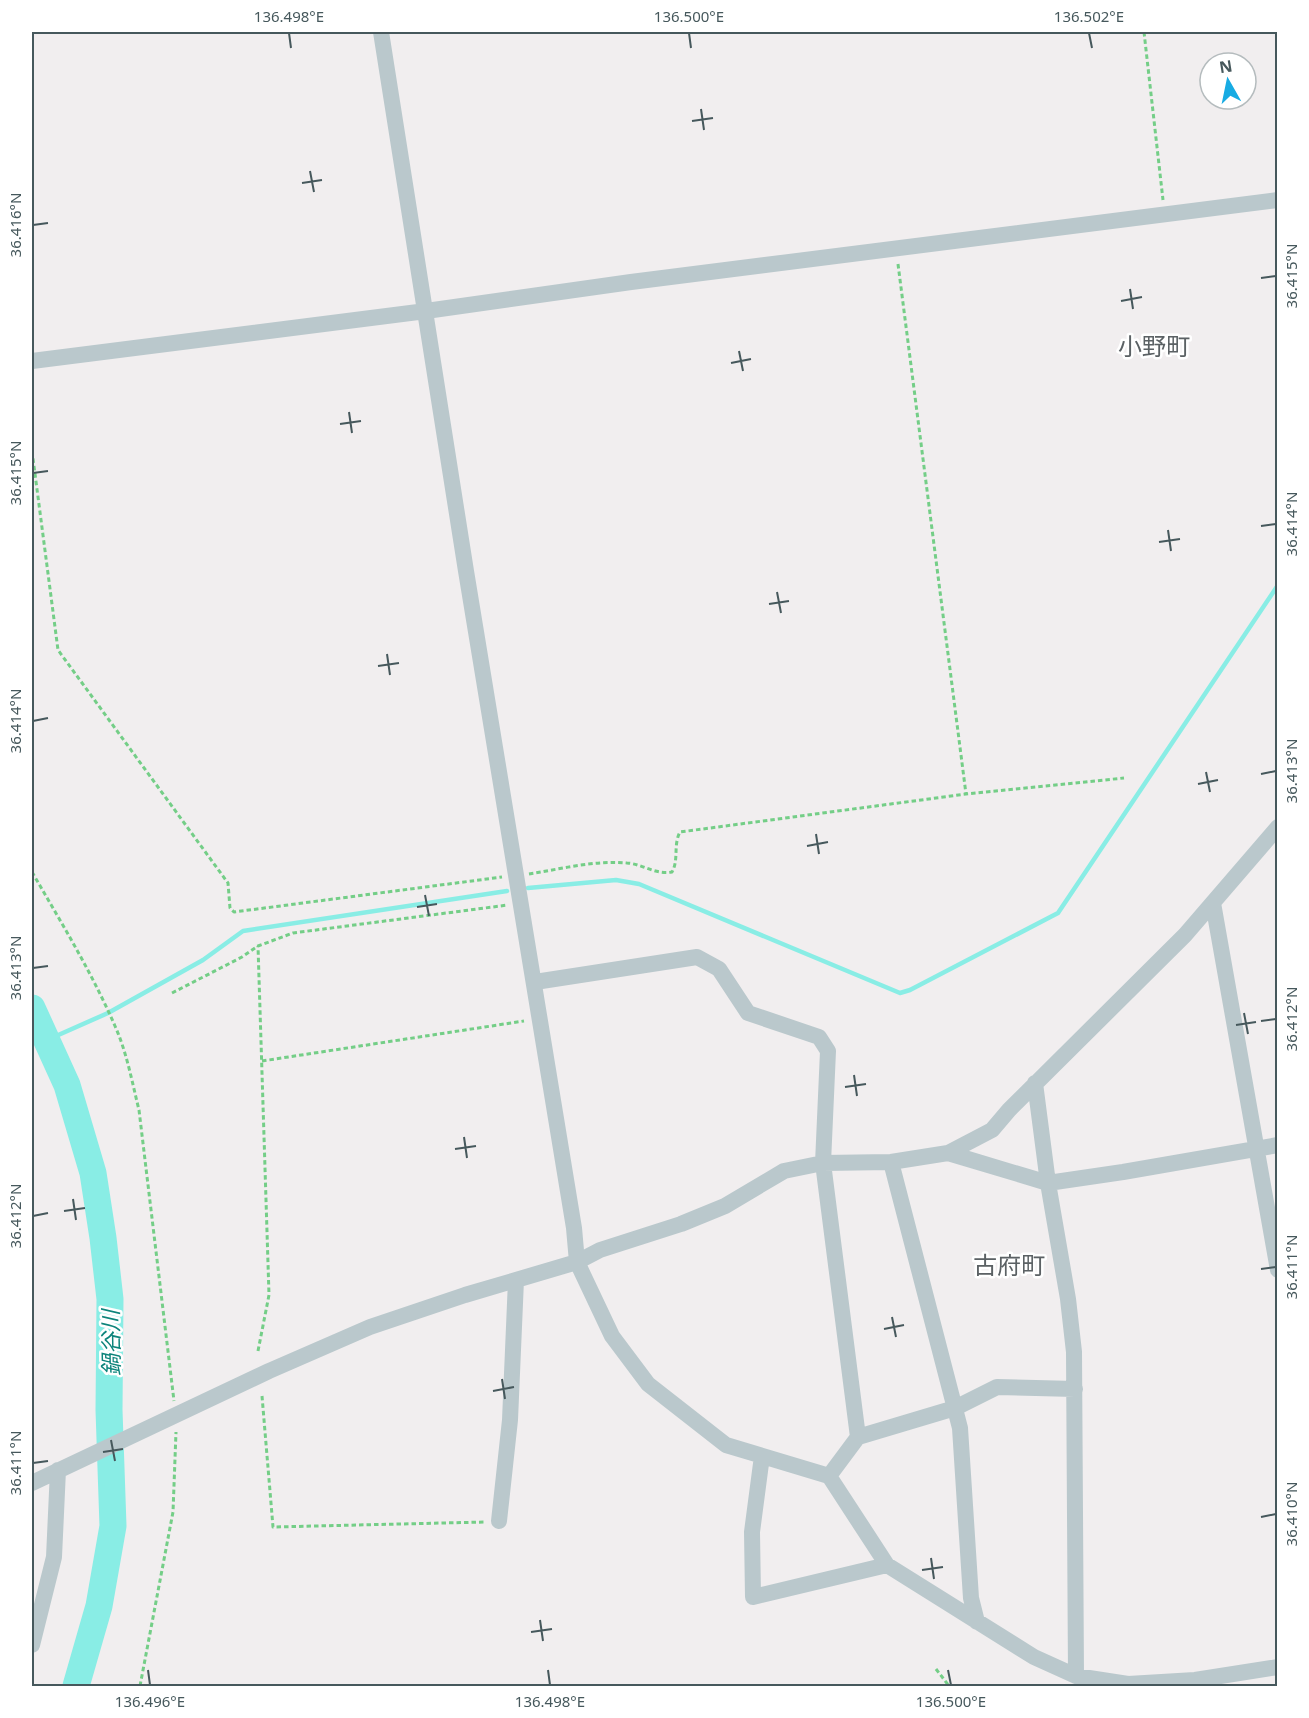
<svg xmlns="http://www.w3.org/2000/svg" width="1309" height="1718" font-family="'Noto Sans','Noto Sans JP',sans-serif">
  <rect width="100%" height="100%" fill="#f1eeef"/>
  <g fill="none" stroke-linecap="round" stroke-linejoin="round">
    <path stroke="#89ede5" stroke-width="4.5" d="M528 888 616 880 639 884 900 993 910 990 1058 913 1278 585
      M47 1040 108 1013 203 960 243 931 507 891"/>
    <path stroke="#89ede5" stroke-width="27" d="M32 1008 67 1085 93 1173 103 1238 110 1299 109 1410 113 1526 99 1606 76 1686"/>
    <path stroke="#74ce87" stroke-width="3" stroke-dasharray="4.5 3" stroke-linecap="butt" d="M1144 32 1163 200
      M898 264 966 794
      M32 451 58 650 228 883 230 908 234 912 502 877
      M32 872C61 922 92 973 115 1026 127 1053 132 1082 139 1110L174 1401
      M529 874C561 869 595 860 627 863 643 864 655 875 672 872 679 860 673 845 680 832L966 794 1124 778
      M172 993 242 957 258 946 293 933 508 905
      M262 1061 524 1021
      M258 1351 269 1295 258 946
      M262 1396 273 1527 485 1522
      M936 1669 949 1686
      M140 1686 173 1512 176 1432"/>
    <path stroke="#bac8cc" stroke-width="16" d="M381 32 466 571 574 1228 577 1262 612 1336 648 1384 726 1445 829 1476 887 1565 1034 1657 1076 1676 1128 1684 1195 1680 1278 1667
      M32 361 426 311 631 282 1278 200
      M1213 903 1278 1270
      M535 982 697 957 719 969 748 1013 819 1037 828 1051 823 1163 858 1437
      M1035 1083 1048 1183 1068 1299 1074 1352 1076 1676
      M948 1153 1048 1183 1123 1172 1278 1145
      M891 1162 960 1428 971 1598 977 1622
      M762 1456 752 1532 753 1597 887 1565
      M829 1476 858 1437 955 1408 997 1387 1075 1389
      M32 1483 269 1371 370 1327 465 1295 577 1262 600 1250 681 1224 725 1206 784 1171 823 1163 891 1162 948 1153 992 1130 1009 1110 1185 935 1278 827
      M499 1521 510 1420 516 1280
      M32 1645 54 1557 58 1470"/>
  </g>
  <path fill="none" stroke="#46585c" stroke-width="2" d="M289 33 291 48M689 33 691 48M1089 33 1092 48M701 109 704 130M692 121 713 118M310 171 314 192M302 183 322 180M33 225 48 223M1261 278 1276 276M1130 289 1133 309M1121 301 1142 297M739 351 743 371M731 363 751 359M349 412 352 433M340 424 361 421M33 473 48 471M1261 526 1276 524M1168 530 1171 551M1159 542 1180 539M777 592 781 613M769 604 789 601M387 654 390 675M378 666 399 663M33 721 48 718M1206 772 1210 792M1261 774 1276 771M1198 784 1218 780M816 834 819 854M807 846 828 842M425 895 429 916M417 907 437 904M33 968 48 966M1244 1013 1248 1034M1261 1021 1276 1019M1236 1025 1256 1022M854 1075 857 1096M845 1087 866 1084M464 1137 467 1158M455 1149 476 1146M73 1199 76 1220M64 1211 85 1208M33 1216 48 1213M1261 1269 1276 1267M892 1317 896 1337M884 1329 904 1325M502 1379 505 1399M493 1391 514 1387M111 1440 115 1461M103 1452 123 1449M33 1463 48 1461M1261 1517 1276 1514M931 1558 934 1579M922 1570 943 1567M540 1620 543 1641M531 1632 552 1629M148 1670 150 1685M548 1670 550 1685M948 1670 951 1685"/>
  <g text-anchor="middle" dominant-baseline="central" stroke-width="5" stroke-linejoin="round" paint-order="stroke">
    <g font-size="22" font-style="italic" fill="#0c847b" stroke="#fff">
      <text transform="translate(110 1343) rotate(-91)">鍋谷川</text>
    </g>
    <g font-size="24" fill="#5b6164" stroke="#fff">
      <text x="1154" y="345">小野町</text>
      <text x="1009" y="1264">古府町</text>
    </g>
  </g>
  <rect width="1309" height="1718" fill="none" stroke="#ffffff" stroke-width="66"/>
  <g transform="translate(1228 81) rotate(351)"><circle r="28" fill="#ffffff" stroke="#b5bcbe" stroke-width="1.5"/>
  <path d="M0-4.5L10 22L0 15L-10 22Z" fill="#17abe3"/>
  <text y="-9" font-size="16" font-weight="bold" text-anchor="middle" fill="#46585c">N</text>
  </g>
  <rect x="33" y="33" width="1243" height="1652" fill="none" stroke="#46585c" stroke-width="2"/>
  <g font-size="15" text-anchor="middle" fill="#46585c">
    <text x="289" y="22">136.498°E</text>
    <text x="689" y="22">136.500°E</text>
    <text x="1089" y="22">136.502°E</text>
    <text transform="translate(16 225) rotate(-90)" y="5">36.416°N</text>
    <text transform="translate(1292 276) rotate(-90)" y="5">36.415°N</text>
    <text transform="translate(16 473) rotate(-90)" y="5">36.415°N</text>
    <text transform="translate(1292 524) rotate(-90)" y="5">36.414°N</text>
    <text transform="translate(16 721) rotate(-90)" y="5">36.414°N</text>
    <text transform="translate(1292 771) rotate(-90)" y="5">36.413°N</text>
    <text transform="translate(16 968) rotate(-90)" y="5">36.413°N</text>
    <text transform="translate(1292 1019) rotate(-90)" y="5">36.412°N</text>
    <text transform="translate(16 1216) rotate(-90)" y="5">36.412°N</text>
    <text transform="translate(1292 1267) rotate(-90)" y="5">36.411°N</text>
    <text transform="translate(16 1463) rotate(-90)" y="5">36.411°N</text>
    <text transform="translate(1292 1514) rotate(-90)" y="5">36.410°N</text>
    <text x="150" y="1707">136.496°E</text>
    <text x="550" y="1707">136.498°E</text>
    <text x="951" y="1707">136.500°E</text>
  </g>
</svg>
